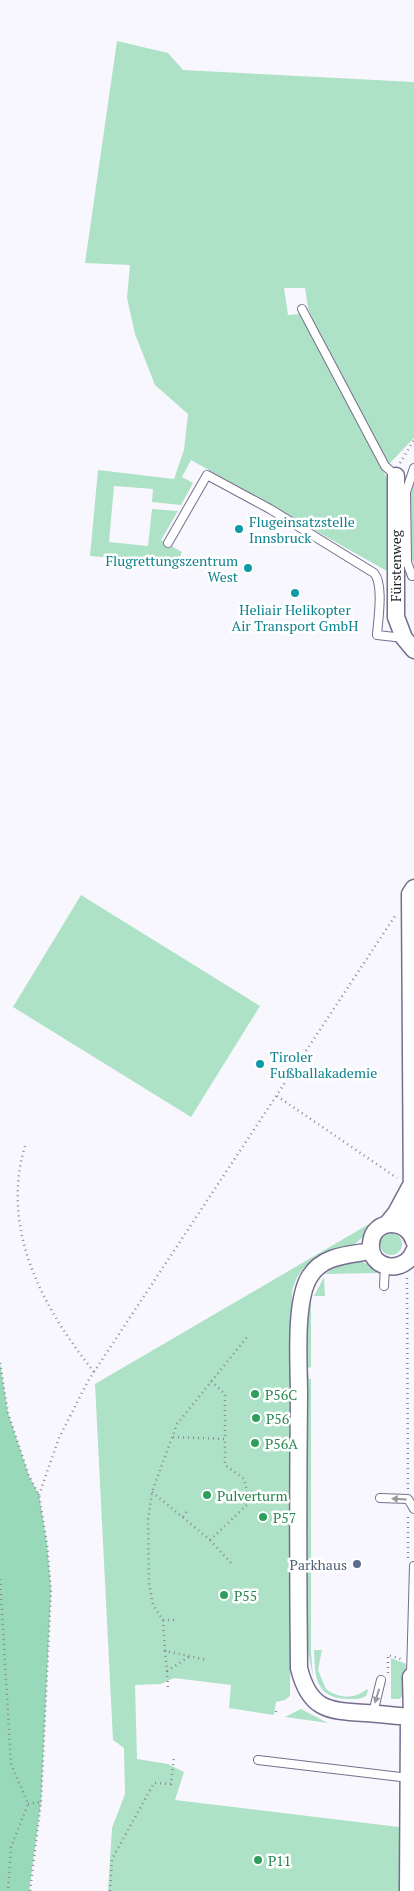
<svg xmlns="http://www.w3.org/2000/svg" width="414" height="1891" font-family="'PT Serif',serif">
  <rect width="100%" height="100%" fill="#f9f7fe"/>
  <path fill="#ade2c7" d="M117 41 168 53 183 70 414 82V438L390 463 388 462 322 341 308 308 305 288H284L288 315 300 314 303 317 392 488V574L191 460 182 477 193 483 181 505 152 502 153 489 114 486 109 542 148 546 152 509 178 511 161 540 182 552 175 568 166 562 90 556 98 470 174 479 184 450 188 414 155 385 135 334 127 298 130 265 85 263Z
    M414 483V563L411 558V493Z
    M81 895 260 1006 191 1117 13 1007Z
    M369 1224C360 1263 303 1240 292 1292L290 1696 285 1700 276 1702 274 1715 229 1708 231 1685 174 1678 161 1684 135 1685 137 1759 168 1764 184 1772 175 1800 399 1827 400 1891H108L112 1828 125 1794 124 1748 113 1740 95 1384Z
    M380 1244a11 11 0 1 1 22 0a11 11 0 1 1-22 0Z
    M351 1262H362L376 1267 377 1273 325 1274 338 1265Z
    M324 1277 325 1296H314Z
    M309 1302H311V1367L308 1368 309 1379H311V1651L313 1677 308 1651 306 1328Z
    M314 1650H322L318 1670 326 1689C338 1698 354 1700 367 1689L368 1691 366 1696C360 1700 354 1699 347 1699 315 1698 315 1676 314 1650Z
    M391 1658 406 1664 404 1695 399 1699H391Z
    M301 1709 328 1723 285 1717Z"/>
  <path fill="#98d9b9" d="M0 1363 8 1413 29 1476 39 1495 47 1544 51 1590 41 1802 29 1891H0Z"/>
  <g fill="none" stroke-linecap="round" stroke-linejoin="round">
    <g stroke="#776e8e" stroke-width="10">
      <path id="lane" d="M302 309 385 466 396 476
        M168 543 207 475 270 509 374 573C384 584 378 620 377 635L404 638
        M412 576 407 562 406 492 414 468
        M384 1286 385 1266
        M380 1498 408 1499 414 1509
        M411 1675 414 1566
        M373 1713 381 1680
        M258 1760 409 1778"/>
    </g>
    <g stroke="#776e8e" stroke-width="19">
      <path id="street" d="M396 476V617L404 638 414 650
        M387 1224 396 1213 410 1187
        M406 1227 412 1209 410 894 414 888
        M414 1241C408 1218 373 1218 371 1243 368 1270 405 1275 414 1251
        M371 1251C349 1255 323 1255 310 1276 294 1300 299 1365 299 1395 298 1486 298 1577 299 1668 309 1709 327 1711 365 1713 381 1714 396 1716 412 1717L411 1677 414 1674"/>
    </g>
    <g stroke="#776e8e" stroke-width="25">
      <path id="secondary" d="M411 1891 412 1717"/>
    </g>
    <path stroke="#8c8993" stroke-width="2.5" stroke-dasharray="1 4" stroke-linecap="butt" d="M400 463 414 440
      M277 1096 397 1178
      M25 1146C0 1230 43 1308 94 1372
      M407 1278 408 1490
      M0 1363 8 1413 29 1476 39 1495 47 1544 51 1590 41 1802 30 1891
      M173 1437 225 1439V1394L211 1381
      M152 1492 210 1540 250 1502 244 1479 225 1465V1439
      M39 1495 59 1438 88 1381 395 916
      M183 1517 187 1511
      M210 1540 231 1563
      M408 1558V1516
      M0 1579 11 1764 28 1804 11 1847 8 1891
      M163 1620 165 1651 208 1660
      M174 1620H163L153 1605 149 1583 148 1520 152 1492 177 1424 248 1336
      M165 1651 167 1671 189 1657
      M167 1671 168 1690
      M388 1673V1655L401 1659
      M276 1712 277 1708
      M28 1804 41 1802
      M110 1891 112 1859 154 1783 171 1784 174 1756"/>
    <use href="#lane" stroke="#fff" stroke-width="8"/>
    <use href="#street" stroke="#fff" stroke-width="16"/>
    <use href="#secondary" stroke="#fff" stroke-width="22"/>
  </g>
  <defs><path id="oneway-solid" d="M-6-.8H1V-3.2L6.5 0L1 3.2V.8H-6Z" transform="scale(1.25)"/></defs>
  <g fill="#9a999e">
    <use href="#oneway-solid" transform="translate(399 1499) rotate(-176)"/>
    <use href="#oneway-solid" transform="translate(377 1696) rotate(107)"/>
  </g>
  <g fill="#0f9aa8" stroke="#fff" stroke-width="2">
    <circle cx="239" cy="529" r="5"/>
    <circle cx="248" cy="568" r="5"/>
    <circle cx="295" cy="593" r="5"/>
    <circle cx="260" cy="1064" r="5"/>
  </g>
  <g fill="#2e9e5b" stroke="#fff" stroke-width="2">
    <circle cx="255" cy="1394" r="5"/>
    <circle cx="256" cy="1418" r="5"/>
    <circle cx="255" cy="1443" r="5"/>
    <circle cx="207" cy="1495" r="5"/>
    <circle cx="263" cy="1517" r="5"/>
    <circle cx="224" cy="1595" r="5"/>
    <circle cx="258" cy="1860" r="5"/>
  </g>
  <circle fill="#5c6f8a" stroke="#fff" stroke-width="2" cx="357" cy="1564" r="5"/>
  <g text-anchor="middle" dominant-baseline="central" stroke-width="5" stroke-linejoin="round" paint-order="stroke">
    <g font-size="14" fill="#0d838f" stroke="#fff" text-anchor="start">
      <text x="249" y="521">Flugeinsatzstelle<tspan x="249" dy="16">Innsbruck</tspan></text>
      <text x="238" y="560" text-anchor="end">Flugrettungszentrum<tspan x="238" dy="16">West</tspan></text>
      <text x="295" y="609" text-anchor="middle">Heliair Helikopter<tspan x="295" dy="16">Air Transport GmbH</tspan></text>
      <text x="270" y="1056">Tiroler<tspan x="270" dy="16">Fußballakademie</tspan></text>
    </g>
    <g font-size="14" fill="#1f1c28" stroke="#fff">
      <text transform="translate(395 566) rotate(-90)">Fürstenweg</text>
    </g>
    <g font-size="14" fill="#27864d" stroke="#fff" text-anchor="start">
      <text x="265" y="1394">P56C</text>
      <text x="266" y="1418">P56</text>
      <text x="265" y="1443">P56A</text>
      <text x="217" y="1495">Pulverturm</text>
      <text x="273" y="1517">P57</text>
      <text x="234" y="1595">P55</text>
      <text x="268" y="1860">P11</text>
    </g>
    <g font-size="14" fill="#4e5e75" stroke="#fff" text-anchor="end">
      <text x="347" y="1564">Parkhaus</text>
    </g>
  </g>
</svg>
